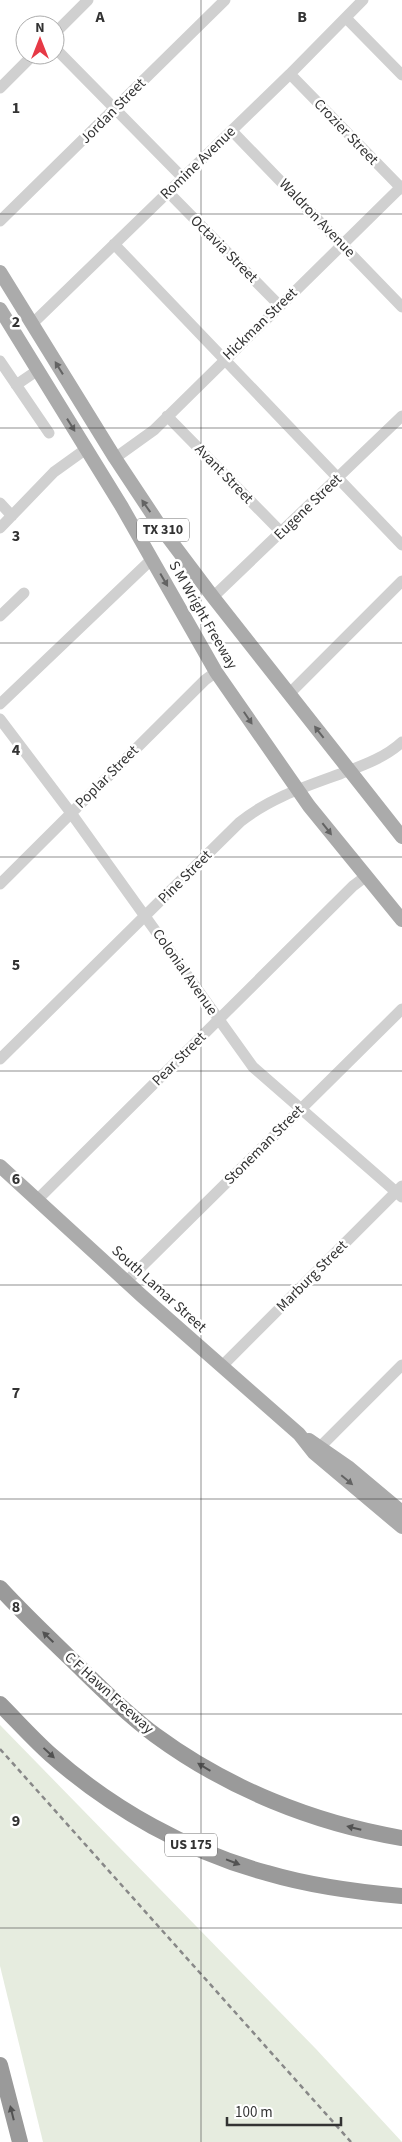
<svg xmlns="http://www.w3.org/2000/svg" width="402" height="2142" font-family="'Source Sans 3',sans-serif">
  <rect width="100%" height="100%" fill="#fff"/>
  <path fill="#e6ecdf" d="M0 1725 316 2049 402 2142H43L0 1966Z"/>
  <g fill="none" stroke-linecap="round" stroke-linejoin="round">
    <path stroke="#d0d0d0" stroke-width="11" d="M346 18 402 75
      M55 33 88 0
      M55 48 182 177
      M290 74 402 189
      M0 88 33 55
      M232 131 402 307
      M168 192 279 305
      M0 221 225 0
      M114 244 402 545
      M32 324 290 74 363 0
      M0 361 49 433
      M16 385 38 370
      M167 416 281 532
      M115 458 154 430 402 186
      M0 503 12 516
      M0 528 54 472 86 449
      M213 597 402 416
      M0 616 24 593
      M289 694 402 581
      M0 704 152 559
      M0 719 71 813 253 1067 402 1197
      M0 884 205 680 216 672
      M0 1059 240 822C270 798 304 787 340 774 361 766 385 758 402 742
      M37 1200 353 886 365 877
      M126 1282 402 1009
      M222 1366 402 1186
      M314 1453 402 1365"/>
    <path stroke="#ababab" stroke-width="14" d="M0 272 115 458 164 532 213 597 402 837
      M0 309 122 507 216 672 309 806 402 920
      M0 1166 142 1296 299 1434 314 1453 402 1527
      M309 1440 348 1467 402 1512"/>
    <path stroke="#9a9a9a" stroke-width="16" d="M0 1588C22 1612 46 1635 70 1658 97 1684 124 1712 155 1735 227 1788 313 1823 402 1838
      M0 1704C17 1721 33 1739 51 1755 112 1809 189 1852 267 1873 311 1886 356 1892 402 1896
      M0 2065 20 2142"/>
    <path stroke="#888" stroke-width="2.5" stroke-dasharray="5 4" stroke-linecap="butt" d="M0 1749 351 2142"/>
  </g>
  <defs><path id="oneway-solid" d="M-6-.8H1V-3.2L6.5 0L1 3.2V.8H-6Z" transform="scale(1.25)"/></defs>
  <g fill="#636363">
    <use href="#oneway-solid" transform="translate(59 368) rotate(-122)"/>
    <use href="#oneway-solid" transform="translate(71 425) rotate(58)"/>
    <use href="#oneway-solid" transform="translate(146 506) rotate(-125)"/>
    <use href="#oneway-solid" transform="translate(164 580) rotate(60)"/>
    <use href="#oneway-solid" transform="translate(248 718) rotate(56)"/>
    <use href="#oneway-solid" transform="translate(319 732) rotate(-128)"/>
    <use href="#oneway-solid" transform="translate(327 829) rotate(52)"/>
    <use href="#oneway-solid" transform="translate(347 1480) rotate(40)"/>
  </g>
  <g fill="#525252">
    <use href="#oneway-solid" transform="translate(48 1637) rotate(-136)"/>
    <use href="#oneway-solid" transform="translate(49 1753) rotate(43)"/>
    <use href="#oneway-solid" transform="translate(204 1767) rotate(-149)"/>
    <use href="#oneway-solid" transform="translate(354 1828) rotate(-166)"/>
    <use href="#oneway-solid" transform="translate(233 1862) rotate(21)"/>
    <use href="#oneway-solid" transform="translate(12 2113) rotate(-104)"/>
  </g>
  <path fill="none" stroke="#333" stroke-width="1" stroke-opacity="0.55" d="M201 0V2142M0 214H402M0 428H402M0 643H402M0 857H402M0 1071H402M0 1285H402M0 1499H402M0 1714H402M0 1928H402"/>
  <g text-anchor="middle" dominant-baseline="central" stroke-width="5" stroke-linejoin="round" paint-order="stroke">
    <g fill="#fff" stroke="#707070" stroke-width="1">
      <rect x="137" y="518.5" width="52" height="23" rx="4"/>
      <rect x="165" y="1833.5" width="52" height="23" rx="4"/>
    </g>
    <g font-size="14" font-weight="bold" fill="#333">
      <text x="163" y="530">TX 310</text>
      <text x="191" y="1845">US 175</text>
    </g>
    <g font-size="15" fill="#333" stroke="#fff">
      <text transform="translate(113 111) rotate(-45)">Jordan Street</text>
      <text transform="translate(346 132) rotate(46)">Crozier Street</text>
      <text transform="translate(198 163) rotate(-44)">Romine Avenue</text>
      <text transform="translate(317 218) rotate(46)">Waldron Avenue</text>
      <text transform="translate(224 249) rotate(45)">Octavia Street</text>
      <text transform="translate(260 324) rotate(-44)">Hickman Street</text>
      <text transform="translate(224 474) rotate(46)">Avant Street</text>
      <text transform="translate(308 507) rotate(-44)">Eugene Street</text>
      <text transform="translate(203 615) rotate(60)">S M Wright Freeway</text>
      <text transform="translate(107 777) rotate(-45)">Poplar Street</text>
      <text transform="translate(185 877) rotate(-45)">Pine Street</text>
      <text transform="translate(185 972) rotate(55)">Colonial Avenue</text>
      <text transform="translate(179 1059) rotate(-45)">Pear Street</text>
      <text transform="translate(264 1145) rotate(-45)">Stoneman Street</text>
      <text transform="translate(312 1276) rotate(-45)">Marburg Street</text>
      <text transform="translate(159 1289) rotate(42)">South Lamar Street</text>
      <text transform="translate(109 1693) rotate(42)">C F Hawn Freeway</text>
    </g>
  </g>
  <g font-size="16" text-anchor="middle" font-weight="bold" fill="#333" stroke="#fff" stroke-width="5" stroke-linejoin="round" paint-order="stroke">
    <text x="100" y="22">A</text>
    <text x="302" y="22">B</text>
    <text x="16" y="113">1</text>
    <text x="16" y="327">2</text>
    <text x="16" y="541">3</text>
    <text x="16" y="755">4</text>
    <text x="16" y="970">5</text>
    <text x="16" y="1184">6</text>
    <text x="16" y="1398">7</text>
    <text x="16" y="1612">8</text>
    <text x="16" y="1826">9</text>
  </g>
  <g transform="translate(40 40)"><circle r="24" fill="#ffffff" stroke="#adadad"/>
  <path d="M0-4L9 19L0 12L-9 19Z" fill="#e63946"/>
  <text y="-8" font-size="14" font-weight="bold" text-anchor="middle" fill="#333333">N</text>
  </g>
  <path d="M227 2117v8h114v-8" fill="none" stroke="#333333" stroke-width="2.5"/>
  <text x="235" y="2117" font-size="15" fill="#333333" stroke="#ffffff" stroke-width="4" paint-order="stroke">100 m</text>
</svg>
